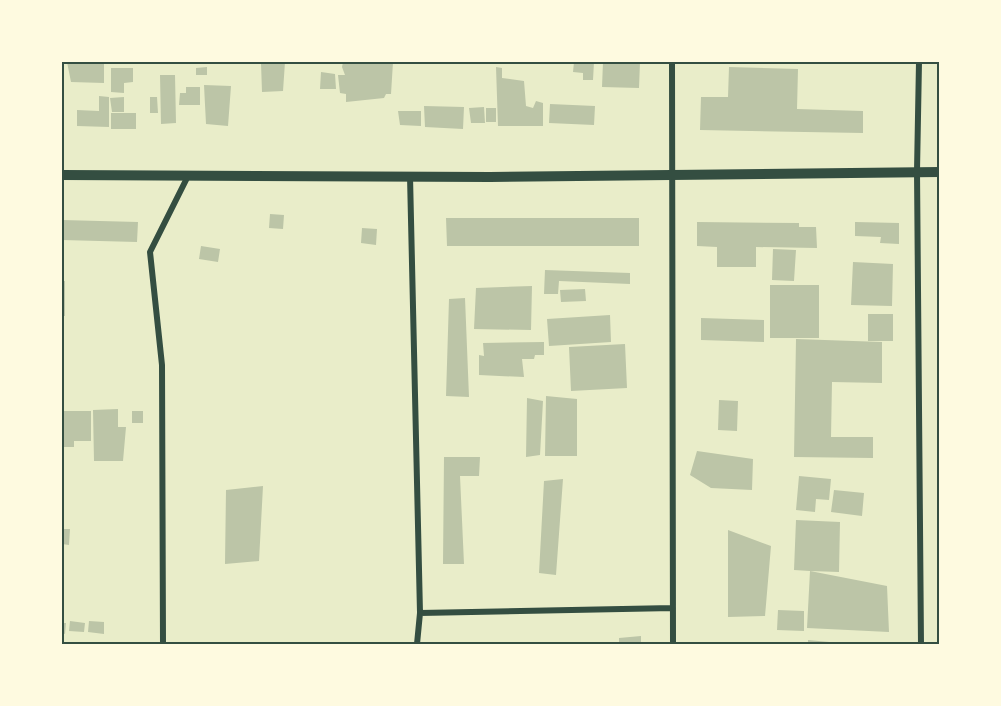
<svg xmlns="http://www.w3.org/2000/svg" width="1001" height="706" font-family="'Source Sans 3',sans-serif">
  <rect width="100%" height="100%" fill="#e9edc9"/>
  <path fill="#bcc5a7" d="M67 62H104V83L71 82Z
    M285 62 283 91 262 92 261 63Z
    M343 62H393L391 94H386L384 98 346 102V94L340 93 338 75H345L342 67Z
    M574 62H594L593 80H583V73L573 72Z
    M603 62H640L639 88 602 87Z
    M747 62H780V64L747 63Z
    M207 67V75H196V68Z
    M496 67 502 68V78L524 81 526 106 533 108 536 101 543 103V126H498Z
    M729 67 798 69 797 109 863 111V133L700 130 701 97H728Z
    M111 68H133V82L124 83V93L111 92Z
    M321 72 335 74 336 89H320Z
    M160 75H175L176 123 161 124Z
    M204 85 231 86 228 126 206 124Z
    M186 87H200V105H179L180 93H186Z
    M99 96 109 97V127L77 126V110L99 111Z
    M124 97V112H112L110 98Z
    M150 97H157L158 113H150Z
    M550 104 595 106 594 125 549 123Z
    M424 106 464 107 463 129 425 127Z
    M484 107 485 123H471L469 108Z
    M486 108H496V122H486Z
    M398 111H421V126L400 125Z
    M111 113H136V129H111Z
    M270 214 284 215 283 229 269 228Z
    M446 218H639V246H447Z
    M62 220 138 222 137 242 62 240Z
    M697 222 799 223V227H816L817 248 756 247V267H717V247L697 246Z
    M855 222 899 223V244L880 243 881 237 855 236Z
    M362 228 377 229 376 245 361 243Z
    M201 246 220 249 218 262 199 259Z
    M773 249 796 250 794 281 772 280Z
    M853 262 893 264 892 306 851 305Z
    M545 270 630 273V284L559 281 558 294H544Z
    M62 281H65V316H62Z
    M770 285H819V338H770Z
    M532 286 531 330 474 329 476 288Z
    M585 289 586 301 561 302 560 290Z
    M465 298 469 397 446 396 449 299Z
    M868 314H893V341H868Z
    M610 315 611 342 549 346 547 319Z
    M701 318 764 320V342L701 340Z
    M796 339 882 342V383L832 382 831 437H873V458L794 457Z
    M544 342V355H535L534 359H522L524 377 479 375V355L484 356 483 343Z
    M625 344 627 388 571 391 569 347Z
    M546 396 577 399V456H545Z
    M527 398 543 401 540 455 526 457Z
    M719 400 738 401 737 431 718 430Z
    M118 409V427H126L123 461H94L93 410Z
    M62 411H91V441H74V447H62Z
    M132 411H143V423H132Z
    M697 451 753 459 752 490 711 488 690 475Z
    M444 457H480L479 476H460L464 564H443Z
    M799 476 831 479 829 500 816 499 815 512 796 510Z
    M563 479 556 575 539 573 544 481Z
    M263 486 259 561 225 564 226 490Z
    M834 490 864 493 862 516 831 512Z
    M796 520 840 522 839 572 810 571 887 586 889 632 807 628 810 571 794 570Z
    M62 529H70L69 545 62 544Z
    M728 530 771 546 765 616 728 617Z
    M778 610 804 611V631L777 630Z
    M70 621 85 623 84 632 69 631Z
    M89 621 104 622V634L88 632Z
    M62 623H66L65 634 62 633Z
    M641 636V644H619V638Z
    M808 640 840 643V644H808Z
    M774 642V644H759L758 643Z"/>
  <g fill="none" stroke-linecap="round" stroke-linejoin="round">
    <path stroke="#344e41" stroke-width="6" d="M672 62 673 644
      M919 62 917 171 921 644
      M410 176 420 613 417 644
      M420 613 673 608
      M163 644 162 365 150 252 188 176"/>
    <path stroke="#344e41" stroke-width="10" d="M62 175 490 177 940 172"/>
  </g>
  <rect width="1001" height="706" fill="none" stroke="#fefae0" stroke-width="126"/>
  <rect x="63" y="63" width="875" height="580" fill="none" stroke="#344e41" stroke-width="2"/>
</svg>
